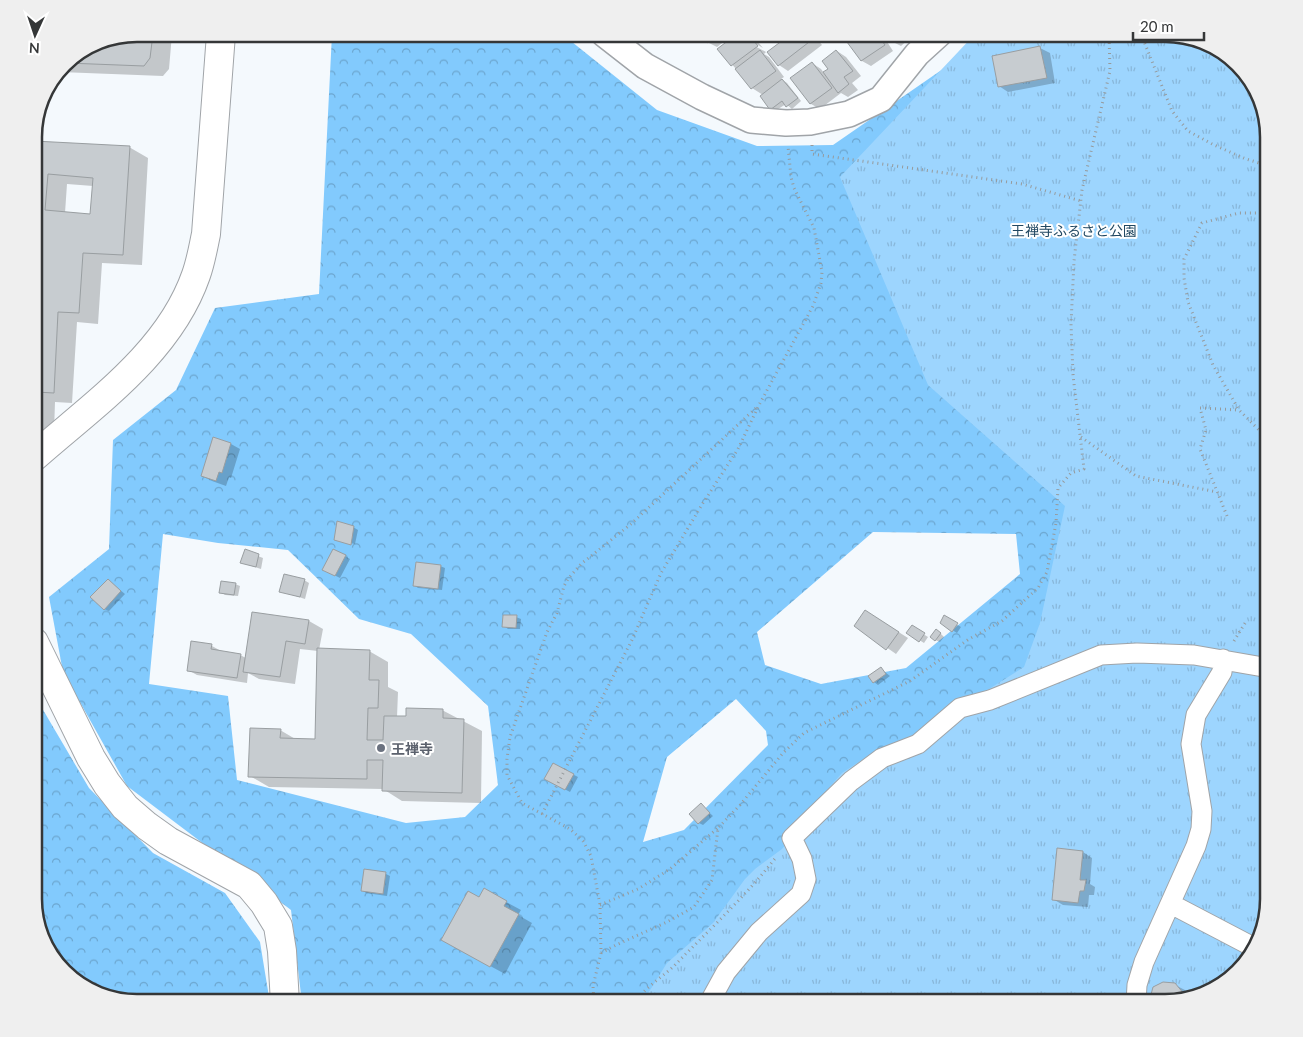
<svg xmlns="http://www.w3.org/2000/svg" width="1303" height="1037" font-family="Lato,'Noto Sans JP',sans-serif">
  <defs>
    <pattern id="forest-crowns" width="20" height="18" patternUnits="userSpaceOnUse" patternTransform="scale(1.25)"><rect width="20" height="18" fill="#82cafd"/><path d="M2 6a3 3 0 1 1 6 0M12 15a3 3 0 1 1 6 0" fill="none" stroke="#6ba5ce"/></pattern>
    <pattern id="park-tufts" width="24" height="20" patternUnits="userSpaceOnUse" patternTransform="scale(1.25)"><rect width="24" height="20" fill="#9dd5fe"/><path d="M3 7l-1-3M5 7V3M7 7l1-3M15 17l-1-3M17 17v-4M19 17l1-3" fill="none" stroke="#88b7da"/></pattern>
  </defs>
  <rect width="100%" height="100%" fill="#f4f9fd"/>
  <path fill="url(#forest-crowns)" fill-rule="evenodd" d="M332 34H562L657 110 757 146 833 145 940 71 998 34H1166L1199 39 1234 59 1259 92 1269 138V900L1261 939 1244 968 1211 993 1165 1003H302L291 910 127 786 63 672 49 597 109 549 113 440 176 390 215 308 319 294ZM873 532 1016 534 1020 574 906 668 821 684 765 665 757 632ZM163 534 218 543 288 550 359 619 411 634 488 706 498 785 465 817 406 823 237 780 228 696 149 684ZM736 699 766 731 768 745 684 830 643 842 667 757Z
    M34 701 39 703 89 788 153 853 225 893 260 942 270 1003H137L98 995 69 978 44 945 34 906Z"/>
  <path fill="url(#park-tufts)" d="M975 34H1166L1199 39 1234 59 1259 92 1269 138V900L1261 939 1244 968 1211 993 1165 1003H642L667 963 713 923 745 879 755 869 782 849 799 829 821 797 842 773 868 756 895 744 914 740 952 708 989 689 1024 667 1040 623 1065 506 928 385 840 177Z"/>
  <path fill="#0003" fill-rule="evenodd" d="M138 34H172L169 69 163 76 60 72 69 60 98 42Z
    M701 34H734L717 47 707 42Z
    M739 34H750L753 36 763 48 753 42 751 44 766 52 764 54 769 57 784 77 781 79 787 83 801 101 792 109 786 104 775 111 771 109 763 95 752 88 719 49Z
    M757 34H780L769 42Z
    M793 34H813L822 45 788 71 779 65 769 52Z
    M843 34H882L893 51 871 66 862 61Z
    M885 34H905L910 38 901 46 891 41Z
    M1040 48 1050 53 1055 83 1008 92 999 86Z
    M837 51 846 57 861 76 852 83 858 90 848 97 841 93 820 109 811 104 792 78 812 63 821 69 824 73 830 69Z
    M34 142 129 147 148 158 142 265 102 263 98 324 77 322 72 403 55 402 54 432 34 431ZM67 184 93 186 91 215 65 213Z
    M231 444 240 449 231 478 229 477 226 486 212 481 202 476Z
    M353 527 358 530 355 544 335 540Z
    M334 550 350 559 340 578 328 572Z
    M245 551 263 558 261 569 242 563Z
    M440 566 445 568 442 590 418 588 414 585Z
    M108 580 125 594 109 611 104 609Z
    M304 580 309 583 305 599 280 591Z
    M235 584 240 586 238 596 225 595 221 592Z
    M253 614 309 621 323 629 319 650 369 651 388 662V687L398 692 397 717 408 718 442 710 482 731 481 803 402 801 383 789 269 787 250 776 280 730 297 740H316L318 651 300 649 295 684 259 679 248 673 247 683 197 675 188 670 212 646 221 651 240 655 246 658Z
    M516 617 521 619 520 629H508L504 626Z
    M875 617 908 638 896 654 856 626Z
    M945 617 961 627 957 633 941 623Z
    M912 627 928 637 924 643 908 633Z
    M940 633 944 637 940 642 935 640Z
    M881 669 890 676 878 685 874 682Z
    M553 764 578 777 570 792 546 779Z
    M701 805 713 816 703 825 699 823Z
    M1083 852 1092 858 1090 884 1095 887 1094 895H1089L1088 907 1063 905 1053 899Z
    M386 874 390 876 387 896 366 893 362 890Z
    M484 890 521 910 518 915 532 923 505 974 457 948Z
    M1175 985 1185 990 1190 997 1165 1003H1152L1150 1001Z"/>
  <path fill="#c7ccd0" stroke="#999ea1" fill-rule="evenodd" d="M138 34H153L150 58 144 66 67 63 98 42Z
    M700 34H718L707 43Z
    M737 34H748L758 46 731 66 717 49Z
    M791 34H809L813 39 778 66 767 52Z
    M841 34H877L885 45 861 61Z
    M883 34H900L891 42Z
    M1040 46 1047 78 998 87 992 56Z
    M760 50 776 71 751 89 735 69Z
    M836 50 853 71 844 77 849 84 838 93 823 72 828 69 822 61Z
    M812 62 832 88 810 104 790 78Z
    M782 79 798 98 786 107 782 101 770 110 760 96Z
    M34 141 130 146 123 255 83 253 79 313 58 312 54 393 36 392 35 422ZM48 174 93 178 90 214 45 210Z
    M213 437 231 443 222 473 219 472 216 481 201 476Z
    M337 521 354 526 351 545 334 540Z
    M245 549 259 554 256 567 240 563Z
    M333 549 346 555 335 576 322 570Z
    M416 562 441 565 438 589 413 586Z
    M284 574 305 579 300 597 279 592Z
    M108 579 121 591 104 610 90 597Z
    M221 581 236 583 234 595 219 593Z
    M865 610 899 632 886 650 854 626Z
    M252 612 309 620 305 644 286 641 280 677 243 672Z
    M503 615H517L516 628 502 627Z
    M944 615 958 623 952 632 940 623Z
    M912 625 925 633 919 642 906 633Z
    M936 629 941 633 935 641 930 637Z
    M191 641 212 644 211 649 241 654 237 678 187 671Z
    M317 648 370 650 369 680H379L378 708H368L367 740H383L384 716H406V708L443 709V718L464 719 462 793 382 791 383 760H367V779L248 777 250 728 281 729 280 738 315 739Z
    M881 667 886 674 873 683 868 676Z
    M553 763 574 774 565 790 544 779Z
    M701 803 710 813 698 824 689 814Z
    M1057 848 1083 851 1080 880H1086L1084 891H1080L1078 903 1052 900Z
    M364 869 386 872 383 894 361 891Z
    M484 888 507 901 504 906 519 914 490 967 441 940 468 891 479 897Z
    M1163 982 1175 983 1184 994 1183 999 1165 1003H1150L1149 1002 1153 987Z"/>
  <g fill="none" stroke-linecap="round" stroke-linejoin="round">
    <g stroke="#a0a4a8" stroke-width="21">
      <path id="pedestrian" d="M1171 904 1255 948
        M709 1003 726 972 759 932 801 894 806 879 802 859 792 838 851 781 882 758 918 744 960 708 990 700 1101 655 1137 653 1194 655 1269 668
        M1136 1003 1137 985 1144 962 1196 846 1201 829 1202 811 1191 744 1196 715 1222 672 1223 659"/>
    </g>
    <g stroke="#a0a4a8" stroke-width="28">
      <path id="minor" d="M604 34 645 66 702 97 751 120 786 123 810 122 849 114 881 99 917 54 939 34"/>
    </g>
    <g stroke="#a0a4a8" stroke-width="30">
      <path id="tertiary" d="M34 457C94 404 169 353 196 275 201 261 203 248 206 234L221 34
        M34 642 91 758 107 784 125 807 147 826 168 841 249 885 264 903 278 926 282 951 285 1003"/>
    </g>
    <path stroke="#969a9c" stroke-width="3" stroke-dasharray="1 4" stroke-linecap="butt" d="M1141 34 1172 111 1188 131 1214 145 1246 159 1269 166
      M812 145V154L1022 184 1081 201
      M1081 437 1136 476 1217 492
      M1269 440 1239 410 1213 365 1188 302 1184 278V259L1202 223 1239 213H1269
      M1227 516 1200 449 1206 430 1200 408 1238 410
      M1234 641 1247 620
      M542 814 632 640 661 573 703 503 738 449 759 405 813 306 821 283 822 272 814 228 794 188 791 177 788 146
      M600 905 638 889 670 869 718 828
      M601 953 616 945 667 922 694 907 712 880 718 828 740 805 783 753 804 733 910 681 969 639 1002 621 1038 588 1047 572 1056 523 1058 488 1071 473 1084 469 1073 375 1071 324 1074 261 1082 190 1110 71 1109 34
      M594 1003 593 986 601 953 600 905 591 856 583 841 570 829 522 803 507 775V759L510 737 547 632 557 613 564 586 568 579 581 564 631 524 757 407
      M635 1003C644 988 661 978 674 966 709 930 746 896 777 856"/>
    <use href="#pedestrian" stroke="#fff" stroke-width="19"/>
    <use href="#minor" stroke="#fff" stroke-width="25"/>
    <use href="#tertiary" stroke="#fff" stroke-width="28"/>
  </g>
  <circle fill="#6b7280" stroke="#fff" stroke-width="2" cx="381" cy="748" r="5"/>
  <g text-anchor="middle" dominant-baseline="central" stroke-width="4" stroke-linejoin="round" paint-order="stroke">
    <g font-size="14" fill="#214862" stroke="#fff">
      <text x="1074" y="230">王禅寺ふるさと公園</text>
    </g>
    <g font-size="14" font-weight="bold" fill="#5b616d" stroke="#fff" text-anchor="start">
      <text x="391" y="748">王禅寺</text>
    </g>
  </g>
  <path d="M0 0H1303V1037H0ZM137 42H1165A95 95 0 0 1 1260 137V899A95 95 0 0 1 1165 994H137A95 95 0 0 1 42 899V137A95 95 0 0 1 137 42Z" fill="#efefef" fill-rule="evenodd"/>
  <path fill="none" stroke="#353738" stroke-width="2.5" d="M137 42H1165A95 95 0 0 1 1260 137V899A95 95 0 0 1 1165 994H137A95 95 0 0 1 42 899V137A95 95 0 0 1 137 42Z"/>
  <g transform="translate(35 35) rotate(183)" stroke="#ffffff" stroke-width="4" paint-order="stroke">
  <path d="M0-4L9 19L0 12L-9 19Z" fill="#353738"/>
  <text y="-8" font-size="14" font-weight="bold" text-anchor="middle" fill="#353738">N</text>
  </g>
  <path d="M1133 32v8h71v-8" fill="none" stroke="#353738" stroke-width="2.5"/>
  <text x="1140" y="32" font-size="15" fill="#353738" stroke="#ffffff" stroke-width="4" paint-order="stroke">20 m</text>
</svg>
